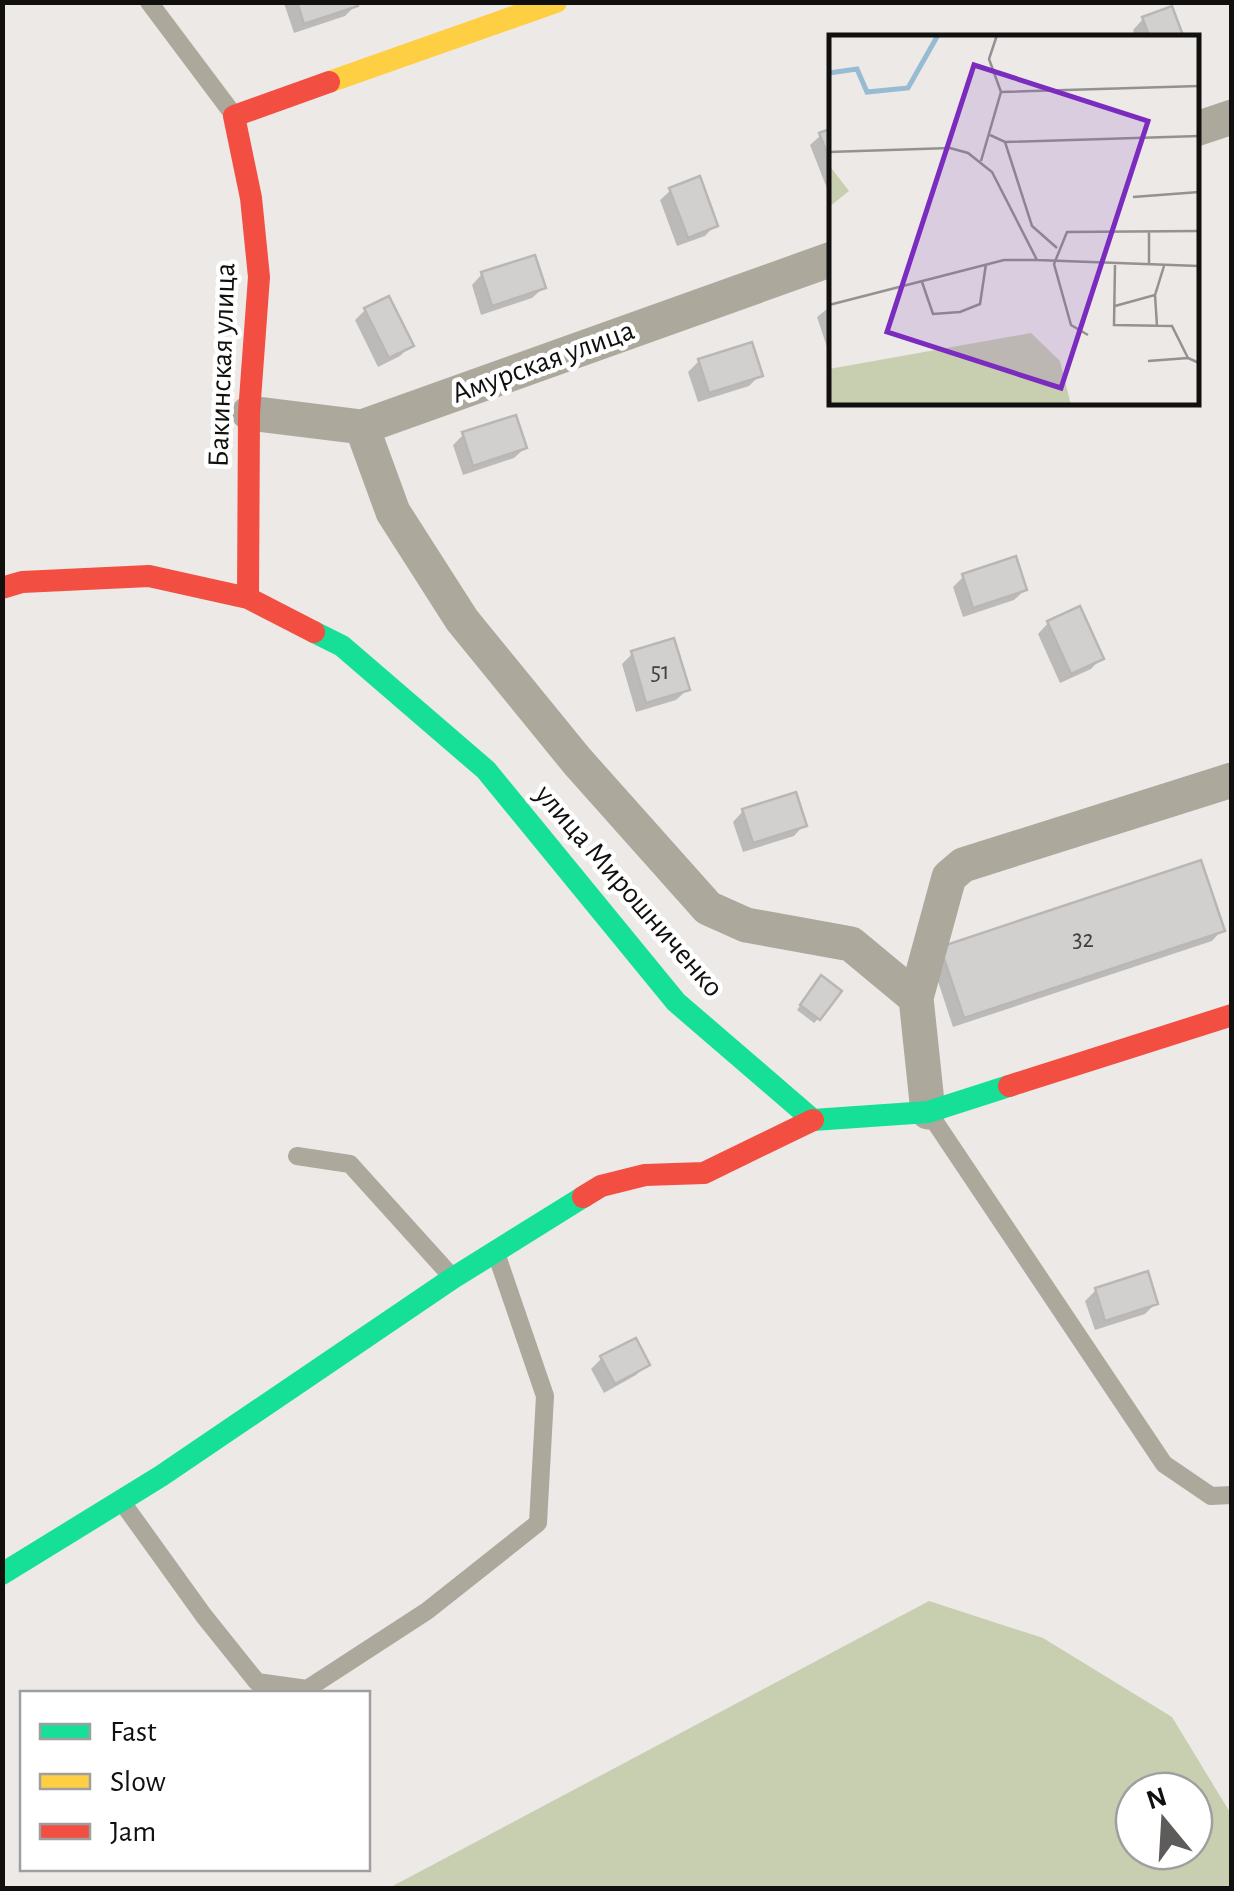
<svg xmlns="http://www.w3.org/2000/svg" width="1234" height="1891" font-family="'Alegreya Sans',sans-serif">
  <rect width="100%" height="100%" fill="#ece9e7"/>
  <path fill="#c8cfb1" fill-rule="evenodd" d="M929 1601 1043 1638 1172 1717 1231 1814V1888H389ZM1134 1791H1194V1851H1134Z"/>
  <path fill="#0003" d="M354 2 355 6 345 16 294 33 284 3Z
    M1143 19 1182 38H1136L1133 30Z
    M832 131V190L828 191 810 145 821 135Z
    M671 190 715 225 705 236 677 246 660 200Z
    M482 274 543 288 532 298 481 315 472 285Z
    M832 305V346L827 347 817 317Z
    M365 310 410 346 400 356 378 367 355 320Z
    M699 361 760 375 749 386 698 402 688 372Z
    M464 434 525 448 514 458 463 475 453 445Z
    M964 576 1025 590 1014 600 963 617 953 587Z
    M1048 623 1101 658 1091 669 1060 683 1038 634Z
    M633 653 687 690 676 700 636 712 622 664Z
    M743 811 804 825 794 836 743 852 733 822Z
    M1222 930 1212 941 953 1027 931 960Z
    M817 983 818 1019 814 1023 797 1010Z
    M1096 1290 1155 1304 1145 1314 1095 1330 1085 1301Z
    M602 1358 647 1365 636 1375 604 1393 591 1369Z"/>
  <path fill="#d2d0cf" stroke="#b9b7b6" stroke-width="2.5" d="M297 2H357L358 6 304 24Z
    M1172 6 1184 38H1150L1142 17Z
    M832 128V165L819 133Z
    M700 176 718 226 688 238 669 188Z
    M535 255 546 288 492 306 481 272Z
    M389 296 414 346 389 358 364 308Z
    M752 342 763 376 709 393 698 359Z
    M516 415 527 448 473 466 462 432Z
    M1016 556 1027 590 973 608 962 574Z
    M1080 606 1104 659 1071 674 1047 621Z
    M674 638 690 690 646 703 631 651Z
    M796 792 807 826 753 843 742 809Z
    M1201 860 1225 931 964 1018 940 947Z
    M821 975 842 991 820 1020 800 1005Z
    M1148 1271 1158 1304 1105 1321 1095 1288Z
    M636 1338 650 1365 615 1384 600 1356Z"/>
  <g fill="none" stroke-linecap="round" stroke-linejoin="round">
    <path stroke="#aca89c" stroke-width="18" d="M149 2 233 114
      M929 1113 1164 1464 1211 1496 1232 1495
      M297 1156 350 1164 453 1278
      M122 1502 204 1616 257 1682 307 1689 427 1611 538 1523 545 1396 496 1253"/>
    <path stroke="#aca89c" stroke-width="35" d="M1196 129 1232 117
      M249 413 362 427 832 259
      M362 427 393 512 462 620 577 761 708 908 746 925 851 944 916 998
      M928 1112 916 998 949 877 963 865 1232 780"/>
    <path stroke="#16e098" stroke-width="22" d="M314 632 342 646 486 770 676 1002 813 1120 928 1112 1009 1086
      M2 1574 161 1476 453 1278 583 1197"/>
    <path stroke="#ffcf43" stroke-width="22" d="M329 82 556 2"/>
    <path stroke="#f24e42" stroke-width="22" d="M2 588 22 582 149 576 248 598 314 632
      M248 598 249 413 259 277 251 198 234 116 329 82
      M1009 1086 1232 1015
      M583 1197 601 1186 645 1175 704 1173 813 1120"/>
  </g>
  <g text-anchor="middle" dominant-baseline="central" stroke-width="9" stroke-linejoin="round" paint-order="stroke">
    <g font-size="25" fill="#41403f">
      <text x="660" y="671">51</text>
      <text x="1083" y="939">32</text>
    </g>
    <g font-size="30" fill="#11100f" stroke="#fff">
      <text transform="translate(543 362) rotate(-20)">Амурская улица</text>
      <text transform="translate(222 365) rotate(-88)">Бакинская улица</text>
      <text transform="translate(629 891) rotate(49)">улица Мирошниченко</text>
    </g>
  </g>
  <g transform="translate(829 35)">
    <rect width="370" height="370" fill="#ece9e7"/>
    <path d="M0 130 20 156 0 172ZM202 298 231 326 242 370H0V334Z" fill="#c8cfb1"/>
    <path fill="none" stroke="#97bbd2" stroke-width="5" d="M0 38 28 34 38 57 79 53 109 0"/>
    <path fill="none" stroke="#949291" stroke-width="2.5" d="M168 0 160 24 172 57M161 100 176 107 370 101M176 107 203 191 228 213M0 117 121 113 139 118 163 137 208 225 370 231M152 126 172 57 370 51M304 162 370 157M320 229V197M286 230 285 290 343 291 359 323 370 328M93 247 104 279 131 277 151 269 157 229M326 260 328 291M0 270 175 225H208M286 271 326 260 335 231M259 300 242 290 225 229 238 197 370 196M319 326 359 323"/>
    <path fill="#7b2cbf" fill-opacity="0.15" stroke="#7b2cbf" stroke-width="5" d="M145 30 319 86 232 353 58 297Z"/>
    <rect width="370" height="370" fill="none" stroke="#11100f" stroke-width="5"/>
  </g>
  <rect width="1234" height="1891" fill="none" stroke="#11100f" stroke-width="10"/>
  <rect x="20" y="1691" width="350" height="180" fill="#ffffff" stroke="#a09f9f" stroke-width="2.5"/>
  <rect x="40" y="1724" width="50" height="15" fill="#16e098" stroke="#a09f9f" stroke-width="2.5"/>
  <text x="110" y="1741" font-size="30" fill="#11100f">Fast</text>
  <rect x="40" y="1774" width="50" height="15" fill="#ffcf43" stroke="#a09f9f" stroke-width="2.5"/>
  <text x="110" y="1791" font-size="30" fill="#11100f">Slow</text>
  <rect x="40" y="1824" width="50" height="15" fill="#f24e42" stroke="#a09f9f" stroke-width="2.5"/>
  <text x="110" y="1841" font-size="30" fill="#11100f">Jam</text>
  <g transform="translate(1164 1821) rotate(342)"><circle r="48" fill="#ffffff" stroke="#a09f9f" stroke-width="2.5"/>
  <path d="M0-8L18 38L0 25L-18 38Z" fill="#5e5c5b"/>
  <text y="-15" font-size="28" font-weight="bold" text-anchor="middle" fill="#11100f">N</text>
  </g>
</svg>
